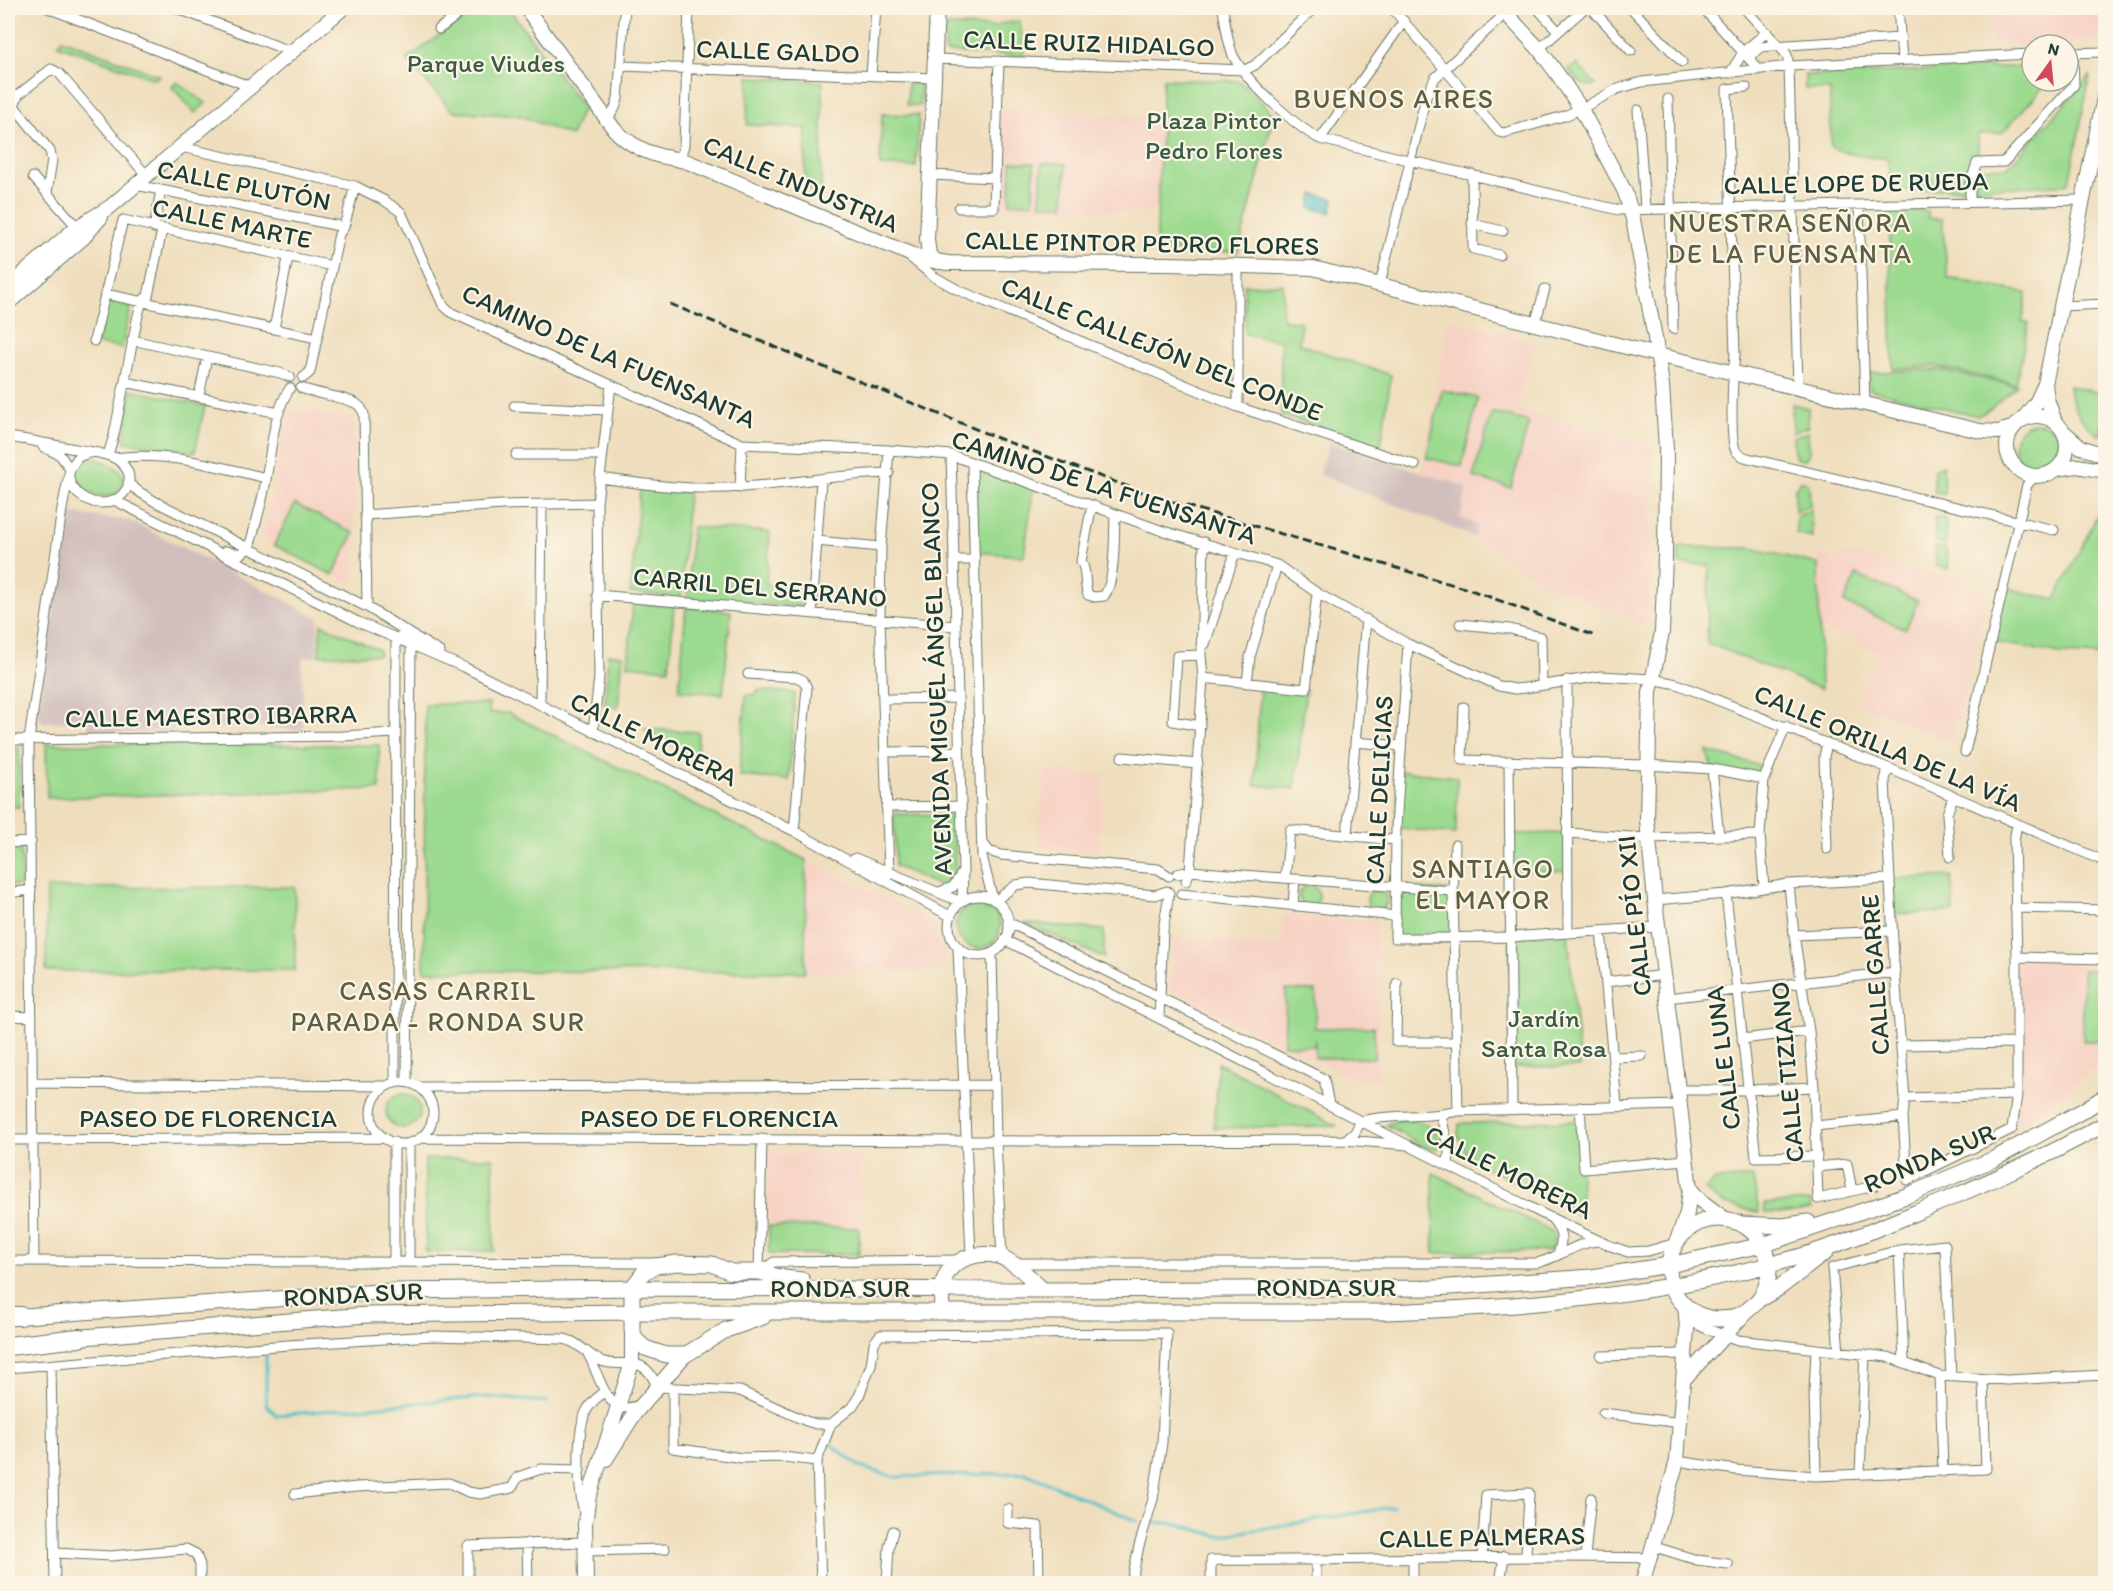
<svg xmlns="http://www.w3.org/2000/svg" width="2113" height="1591" font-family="Itim,sans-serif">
  <rect width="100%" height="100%" fill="#fcf5e5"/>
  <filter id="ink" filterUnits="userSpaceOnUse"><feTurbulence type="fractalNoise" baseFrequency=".0167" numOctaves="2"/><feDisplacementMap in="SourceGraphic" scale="12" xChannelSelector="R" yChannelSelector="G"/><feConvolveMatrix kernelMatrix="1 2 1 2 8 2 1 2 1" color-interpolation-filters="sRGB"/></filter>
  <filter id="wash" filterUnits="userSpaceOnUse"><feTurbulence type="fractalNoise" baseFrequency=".008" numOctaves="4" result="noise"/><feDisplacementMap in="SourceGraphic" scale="24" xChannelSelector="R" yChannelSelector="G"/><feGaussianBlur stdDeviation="1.35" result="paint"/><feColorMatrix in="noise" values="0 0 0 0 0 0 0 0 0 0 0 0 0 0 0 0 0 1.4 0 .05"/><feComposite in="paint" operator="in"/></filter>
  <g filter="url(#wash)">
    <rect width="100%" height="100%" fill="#efdebd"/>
    <path fill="#f6d2c4" d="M1989 8H2105L2099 38 2094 41 1992 45Z
      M998 108 1161 117 1156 213 994 208Z
      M1448 318 1536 341 1517 408 1652 445 1651 523 1647 626 1538 581 1474 537 1477 525 1460 518 1467 487 1421 473Z
      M289 408 354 419 355 577 348 582 262 539Z
      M1840 552 1965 582V587L1987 592 1960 714 1950 739 1940 738 1856 703 1878 651 1820 628 1818 554 1837 559Z
      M1044 771 1104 775 1098 852 1038 847Z
      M806 860 932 922 937 940 947 955 946 964H934V972H805Z
      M1285 915 1376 922 1379 1081 1352 1078 1169 990 1174 937 1282 946Z
      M2017 957 2105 959V1060L2027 1123 2012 1129Z
      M769 1153 859 1154V1254H769Z"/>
    <path fill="#d1bfbe" d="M1329 443 1467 487 1460 518 1478 525 1474 537 1319 474Z
      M67 513 131 521 319 618 316 657H302L303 731 258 726 88 735V722H43L38 717 48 643 60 580Z"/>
    <path fill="#9bda8f" stroke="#5d8c62" stroke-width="1.5" d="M476 8H508L583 107 571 136 521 116 452 111 407 59Z
      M1020 21 1024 56 945 52 946 26 998 27 1000 24Z
      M62 39 160 76 154 79 58 45Z
      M1577 64 1596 85C1581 88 1577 80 1569 70Z
      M2032 66V81H2049L2002 133 1978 134V159H1973L1965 183 1966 188 1890 191 1888 158C1867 158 1850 155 1831 147L1830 90 1805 89V75Z
      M2090 76 2069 182 2063 185 1975 188 1979 168 2008 167Z
      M749 77 823 82 821 195 808 190 805 184 806 128 747 125Z
      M1163 79 1239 81 1274 115 1238 252 1156 251Z
      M177 82 206 103 195 113 172 87Z
      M908 83H920V106L907 105Z
      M882 114 919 115 916 167 880 166Z
      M1011 162 1034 163 1033 203H1010Z
      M1042 163 1066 164 1064 205 1040 204Z
      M1928 211V218L1942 219 1948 278 2027 293 2022 321 2029 323 2016 384 1934 366 1893 369 1889 212Z
      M1283 284 1282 319 1301 322 1299 344 1391 375 1381 446 1281 415V341L1245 334 1244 285Z
      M107 302 131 307 122 348 96 344Z
      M1916 370H1940L2017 386 1992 408 1978 416 1870 390 1868 373Z
      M2069 386 2105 394V415L2100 436C2083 425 2070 406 2069 386Z
      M131 390 205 406 195 452 124 442Z
      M1442 390 1478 398 1462 466 1426 458Z
      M1792 404 1808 408V427L1793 432Z
      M1492 412 1529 422 1511 488 1473 477Z
      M2014 446a23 23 0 1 1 46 0a23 23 0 1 1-46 0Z
      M1808 432 1809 455 1804 460 1797 459 1794 454 1793 437Z
      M92 458C112 461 138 477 113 495 82 503 58 466 92 458Z
      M972 464 1034 483 1024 556 975 552Z
      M1943 465 1944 494 1934 492V470Z
      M1800 481H1804L1809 485 1810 506 1795 512V489Z
      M640 489 688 492 681 597 630 593Z
      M2105 500V656L2060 654 1990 641 2003 587 2055 600Z
      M295 504 354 533 333 575 274 545Z
      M1811 510 1812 537 1796 533V517Z
      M1935 517 1946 519V545L1935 541Z
      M692 527 770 532 766 584 809 587 808 607 687 599Z
      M1935 546 1946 549 1949 569 1936 566Z
      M1679 547 1751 548 1818 564 1821 689 1707 643 1709 565 1679 564Z
      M1856 575 1918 601 1906 629 1844 603Z
      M633 603 674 606 669 669 628 665Z
      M686 607 731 611 723 694 679 690Z
      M321 624 379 650V655H319Z
      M608 654 623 655 618 707 605 706Z
      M1260 684 1306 689 1295 789 1255 785Z
      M757 690 795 693 789 780 739 776 746 695H756Z
      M425 704H489V713H508L806 860 805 972 424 971Z
      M643 729 698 732 697 756Z
      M46 744 379 745 380 789 47 798Z
      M8 748H19V807H8Z
      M1707 751 1768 768 1764 779 1712 769Z
      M1399 771 1457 777 1456 834 1396 828Z
      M894 814 954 815 956 878 940 886 895 866Z
      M1567 833V871H1509V834Z
      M8 850H21V885L8 886Z
      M1951 876 1954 912 1891 914 1890 879Z
      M1299 896a10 10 0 1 1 20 0a10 10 0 1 1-20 0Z
      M295 887V970L46 971 47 888Z
      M1395 888 1453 891 1454 938H1395Z
      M1367 900a10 10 0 1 1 20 0a10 10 0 1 1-20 0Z
      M956 926a22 22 0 1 1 44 0a22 22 0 1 1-44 0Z
      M1024 923 1104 930V958Z
      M1568 933 1580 1067H1511L1510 937Z
      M2083 970H2105V1041H2083Z
      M1286 990 1316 991 1315 1028 1374 1027V1058H1315V1039L1314 1046 1284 1045Z
      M1218 1063 1337 1126 1214 1128Z
      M386 1111a17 17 0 1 1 34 0a17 17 0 1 1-34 0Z
      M1399 1120C1417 1120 1433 1122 1440 1140L1438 1149H1429L1386 1125Z
      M1578 1121 1582 1216 1469 1159 1458 1136 1459 1124 1464 1123Z
      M493 1158 494 1251 426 1252 425 1159Z
      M1433 1173 1552 1231C1556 1238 1555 1247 1548 1251L1434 1253Z
      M1753 1177 1759 1213 1722 1203 1705 1190 1714 1180Z
      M1810 1201 1812 1209 1788 1213H1765L1764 1204Z
      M769 1226 859 1228V1254H769Z"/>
    <path fill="#52bfc9" stroke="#387e7e" stroke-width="1.5" d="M1313 194 1334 199 1331 213 1310 208Z"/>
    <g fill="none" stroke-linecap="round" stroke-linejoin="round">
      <path stroke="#52bfc9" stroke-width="3" d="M266 1354V1404L276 1415 485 1397 547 1402
        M831 1444 860 1467 895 1477 1025 1473 1137 1521
        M1154 1522 1178 1524 1218 1536 1393 1507"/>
    </g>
  </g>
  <g filter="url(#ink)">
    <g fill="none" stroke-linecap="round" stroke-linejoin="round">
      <g stroke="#687564" stroke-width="11">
        <path id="street" d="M48 8 251 87
          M176 8 292 52
          M1223 8C1225 22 1227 39 1232 53 1243 79 1295 126 1320 139L1619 210 2083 200
          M1392 8 1499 132 1504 133 1564 116 1581 109 1617 89 1642 82 1789 66 2032 54
          M1537 8 1558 31
          M1591 8 1631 51
          M1631 8 1682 62
          M1703 8 1759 70
          M1744 8 1787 55 1789 66 1798 388
          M1898 8 1902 59
          M439 29 467 8
          M1539 49 1585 8
          M2068 53 2106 52
          M1749 57 1762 47 1770 46 1901 38
          M935 59 1245 70 1255 65 1314 8
          M621 66 934 78
          M1730 73 1744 51 1767 32
          M871 75 876 8
          M1746 87 1727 89 1735 355C1733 371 1729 440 1736 451 1739 455 1744 457 1748 458L2054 530
          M1668 99 1673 329
          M1638 110 1645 208
          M607 120 615 108 618 99 625 8
          M1320 139 1404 21
          M181 147 355 186 385 201 401 212 443 305 452 313 742 444 889 450 951 455 1160 530 1277 565 1317 593 1408 644 1499 686 1515 689 1525 688 1601 676 1652 679 1677 684 1888 768 2106 862
          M680 159 684 145 689 8
          M1472 174 1473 249 1499 255
          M930 175 995 178
          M33 177 77 227
          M136 185 344 227
          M47 193 52 160 50 151 14 106 18 95 51 69 59 73 147 176
          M1970 201V184L1977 163 2004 162 2074 85 2073 53
          M1859 205 1865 404
          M959 208H994L999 61
          M123 220 332 266
          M1472 224 1503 231
          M154 228 161 190
          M911 258 933 276 958 290 1238 407 1415 465
          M1380 284 1426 97 1435 78 1506 13
          M105 294 317 338
          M2061 306 2106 304
          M1535 324 1545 289
          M274 329 288 258
          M132 340 280 373 290 377
          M94 341 123 220
          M303 378 310 372 339 234 344 227 355 186
          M125 382 279 413
          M301 388C319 395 340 396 355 403 360 405 362 409 364 414L367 607
          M199 396 207 357
          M514 406 607 410
          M1238 407V266
          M8 437C30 440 53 445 76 449 89 452 105 452 116 459 144 476 123 509 93 502 81 498 71 490 69 477
          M43 447 60 455 70 469
          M108 455 114 435 138 315 142 301 148 296 162 230
          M516 455H602
          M951 455 963 871 962 901
          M114 458C165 451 217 466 266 478
          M972 464 982 856 993 900
          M601 478C647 485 696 491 743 487 792 484 840 474 889 473
          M128 483 138 491 154 501 367 607 440 652
          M740 488 742 444
          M116 501 358 622 466 668 794 831 950 916
          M1092 505 1081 561C1088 572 1083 583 1088 595L1095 597 1104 596C1116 580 1114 535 1115 514
          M365 515 502 505 597 503
          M816 541 881 547
          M225 551 241 554 249 548C254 530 259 513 263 495 271 461 271 416 290 388
          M954 560H975
          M597 595 955 626
          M812 613 821 480
          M1460 624 1510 629 1541 637 1542 685
          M1205 644 1235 553
          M1408 644 1396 828 1395 938 1510 937 1658 927
          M748 674 796 677 803 680 807 688 794 831
          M1203 678 1306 689 1317 593
          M1567 680 1568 933
          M1247 683 1250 657 1277 565
          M884 699 958 698
          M540 705 542 504
          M1464 707 1462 760 1647 765 1712 769 1764 779
          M1200 726 1173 721 1177 656 1201 655
          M593 732 599 677 597 503 611 385
          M8 740 342 736 394 733
          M1355 742 1401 746
          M1827 743 1824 757 1827 849
          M885 752 959 751
          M1965 752 2027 485 2035 476
          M1122 757 1198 764
          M1509 761 1512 1109
          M1888 768 1885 780 1894 962 1905 1098 1903 1117 1907 1180 2012 1129 2017 1095V957L2014 841 2017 824
          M1712 769 1719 836
          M886 807 961 806
          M1567 833 1648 838 1760 835
          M1347 835 1366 619
          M982 842 989 851 1001 855 1158 869 1169 876
          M8 843 31 842
          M1455 845 1453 891 1458 1111
          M1950 857 1947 814 1953 797
          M855 858 961 902
          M1177 874 1190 871 1453 891
          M1285 878 1290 830 1396 840
          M1186 881 1190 871 1203 678 1201 655 1204 542
          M887 882 889 871 880 618 881 547 889 450
          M1789 884 1794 935 1809 1031 1814 1087 1818 1199 1874 1186
          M1764 887 1760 835 1764 779 1786 726
          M939 892 953 887 962 873
          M8 893 31 890
          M1181 894 1396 916
          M1726 894 1756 1157 1817 1156
          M949 926a30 30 0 1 1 60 0a30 30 0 1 1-60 0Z
          M1655 900 1726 894 1789 884 1890 879
          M995 901 1016 885 1029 883 1155 895 1167 891
          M1293 906 1295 879
          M2015 908 2106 910
          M1008 922 1324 1079 1329 1105
          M1601 931 1617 1105
          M1794 935 1892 931
          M1005 940 1545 1215 1608 1245 1628 1252 1648 1251 1676 1243
          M958 948 971 1256
          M992 953 996 1141 1002 1257
          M2017 957 2106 959
          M1606 982 1664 975
          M1397 983 1396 1042H1455
          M1667 998 1895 972
          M8 1016 32 1017
          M1159 1018 1163 931 1169 893
          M1742 1039 1809 1031
          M1901 1045 2017 1043
          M1613 1057 1642 1056
          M371 1113a31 31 0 1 1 62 0a31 31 0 1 1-62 0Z
          M33 1083 387 1086
          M395 1083 396 638 409 633 411 645 407 1082
          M419 1087 995 1085
          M1678 1090H1747L1814 1087
          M1905 1098 2017 1095
          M1580 1107 1584 1169 1686 1160
          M1441 1115 1449 1152 1448 1166
          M1361 1121C1393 1113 1426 1119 1458 1111L1679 1105
          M1815 1126 1903 1117
          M421 1138 968 1141 1344 1140 1408 1145
          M8 1140 385 1138
          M1344 1140 1354 1134 1361 1121
          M409 1143V1261
          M1817 1167 1847 1164 1852 1191
          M1552 1219C1562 1230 1564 1241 1557 1255
          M1899 1250 1904 1362
          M8 1261 657 1263
          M34 1261 29 740 62 509 70 469 78 457 92 452
          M394 1261V1142
          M1016 1263H1537C1559 1258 1576 1242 1599 1241
          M759 1272 774 1262 960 1260
          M759 1272 762 1139
          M1687 1315 1694 1323 1707 1329 1738 1340 1888 1357 1940 1376 2007 1380 2106 1375
          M1839 1352 1832 1268 1899 1250 1945 1245 1951 1377
          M588 1354C600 1374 606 1422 641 1404
          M1601 1356 1684 1354
          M51 1366 55 1584
          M8 1368 288 1345 432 1336 564 1339C578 1342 585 1352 597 1359 620 1372 643 1349 657 1387L740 1391 806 1421 816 1424H831L852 1407 859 1396 871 1365 874 1343 880 1335 1167 1333 1162 1443 1153 1499 1139 1546 1131 1584
          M1940 1376 1943 1472
          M673 1389V1448L742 1458 783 1457 817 1461
          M1603 1413 1681 1423
          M1677 1461 1736 1470 1816 1476 1986 1469 1983 1379
          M1860 1474 1865 1354
          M1816 1476 1814 1391 1816 1350
          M295 1494 356 1487 449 1483 468 1492 480 1494 512 1488 518 1477 541 1469 580 1470
          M1008 1509V1523L1038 1526 1039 1584
          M584 1513C578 1489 576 1437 585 1414 588 1405 597 1398 603 1392
          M527 1543 528 1584
          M1652 1546 1697 1560 1728 1564
          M585 1551 665 1549
          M55 1553 111 1556 186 1549 196 1554 200 1565V1584
          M1482 1556 1486 1495 1529 1493 1526 1556
          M1585 1556 1591 1498
          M468 1584V1546L585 1542
          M821 1584 817 1461 831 1424
          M887 1584 889 1547 893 1531
          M1211 1584V1560C1357 1562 1502 1554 1648 1558
          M1316 1584V1561
          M1413 1584V1559
          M1500 1584 1504 1556"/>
      </g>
      <g stroke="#687564" stroke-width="16">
        <path id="secondary" d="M526 8 614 129C626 142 642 151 660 156 670 158 679 159 688 162L922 259 948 263 1167 264 1313 268 1658 355 1980 431 1998 432 2012 428
          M937 8 927 239 929 255 938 262
          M1501 8 1539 49 1559 76 1581 109 1625 192 1633 219 1655 338 1662 385 1666 449 1665 558 1662 632 1650 692 1647 820 1655 900 1690 1189 1687 1213 1676 1243
          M8 287 76 228 110 207 343 8
          M8 303 84 237 101 217
          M2045 384 2047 399 2055 422
          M2007 446a30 30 0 1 1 60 0a30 30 0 1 1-60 0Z
          M2023 419 2036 403 2045 384 2106 88
          M2064 432 2081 447 2106 456
          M2056 469 2077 466 2106 471
          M1690 1189 1701 1201 1725 1219
          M1684 1379 1751 1307
          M606 1459 635 1413 685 1355
          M586 1584 585 1523 589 1496 632 1363V1330
          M1642 1584 1677 1461 1687 1329 1685 1305"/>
      </g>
      <g stroke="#687564" stroke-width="17">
        <path id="primary" d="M1669 1269a50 50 0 1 1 100 0a50 50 0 1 1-100 0Z
          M1742 1224 1783 1226 1808 1222
          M1758 1300 1779 1288 1826 1252
          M942 1312C942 1302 940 1290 944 1280 952 1256 987 1248 1007 1260 1021 1267 1032 1280 1043 1290
          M9 1317 394 1291 632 1288 1043 1290 1435 1288 1592 1277 1669 1265 1763 1245 1906 1196 1994 1159 2084 1110 2106 1096
          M763 1317 726 1330 685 1355H666L645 1348 636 1340 632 1330V1288L644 1272 656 1266 677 1263 712 1264 731 1272H759L784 1278 802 1280
          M70 1338 367 1315 631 1312H1385C1524 1307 1663 1296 1798 1257 1849 1242 1897 1220 1946 1200 1984 1184 2021 1167 2058 1149 2074 1140 2090 1133 2106 1123"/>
      </g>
      <g stroke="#687564" stroke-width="20">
        <path id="highway" d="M8 1316H21
          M8 1346 79 1338"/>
      </g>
      <use href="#street" stroke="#fff" stroke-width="9"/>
      <use href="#secondary" stroke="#fff" stroke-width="14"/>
      <use href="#primary" stroke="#fff" stroke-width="15"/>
      <use href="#highway" stroke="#fff" stroke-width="18"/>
      <path stroke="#1f3d34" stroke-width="3" stroke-dasharray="9 4.5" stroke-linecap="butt" d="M670 304 1000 439 1150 495 1471 590 1595 636"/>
    </g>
  </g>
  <g text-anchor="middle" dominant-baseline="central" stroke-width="4.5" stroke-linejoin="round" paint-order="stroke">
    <g font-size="26" fill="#1f3d34" stroke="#fcf5e5">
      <text transform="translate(1089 43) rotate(2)">CALLE RUIZ HIDALGO</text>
      <text transform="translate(778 51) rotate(2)">CALLE GALDO</text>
      <text transform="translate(1856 183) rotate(-1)">CALLE LOPE DE RUEDA</text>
      <text transform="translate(801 184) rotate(23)">CALLE INDUSTRIA</text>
      <text transform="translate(244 185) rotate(11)">CALLE PLUTÓN</text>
      <text transform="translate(232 223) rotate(12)">CALLE MARTE</text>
      <text transform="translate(1142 243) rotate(1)">CALLE PINTOR PEDRO FLORES</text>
      <text transform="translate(1162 349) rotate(22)">CALLE CALLEJÓN DEL CONDE</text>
      <text transform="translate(609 356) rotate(24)">CAMINO DE LA FUENSANTA</text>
      <text transform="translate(1104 487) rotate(18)">CAMINO DE LA FUENSANTA</text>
      <text transform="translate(760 587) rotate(5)">CARRIL DEL SERRANO</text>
      <text transform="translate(936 679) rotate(-92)">AVENIDA MIGUEL ÁNGEL BLANCO</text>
      <text transform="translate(211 716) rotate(-1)">CALLE MAESTRO IBARRA</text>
      <text transform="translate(654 739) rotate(26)">CALLE MORERA</text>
      <text transform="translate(1888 748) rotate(23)">CALLE ORILLA DE LA VÍA</text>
      <text transform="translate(1379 790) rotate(-87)">CALLE DELICIAS</text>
      <text transform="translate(1634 916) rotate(-96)">CALLE PÍO XII</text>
      <text transform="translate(1875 975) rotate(-94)">CALLE GARRE</text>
      <text transform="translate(1723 1058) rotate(-97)">CALLE LUNA</text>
      <text transform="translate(1787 1072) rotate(-95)">CALLE TIZIANO</text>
      <text x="208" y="1118">PASEO DE FLORENCIA</text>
      <text x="709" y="1118">PASEO DE FLORENCIA</text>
      <text transform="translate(1929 1158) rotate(-23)">RONDA SUR</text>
      <text transform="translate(1509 1172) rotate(26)">CALLE MORERA</text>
      <text x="1326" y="1287">RONDA SUR</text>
      <text x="840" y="1288">RONDA SUR</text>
      <text transform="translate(353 1294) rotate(-3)">RONDA SUR</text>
      <text transform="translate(1482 1537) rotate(-1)">CALLE PALMERAS</text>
    </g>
    <g font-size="26" fill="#385c46" stroke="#fcf5e5">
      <text x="486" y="63">Parque Viudes</text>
      <text x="1214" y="120">Plaza Pintor<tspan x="1214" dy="30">Pedro Flores</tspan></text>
      <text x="1544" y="1018">Jardín<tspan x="1544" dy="30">Santa Rosa</tspan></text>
    </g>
    <g font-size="27" letter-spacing="1.5" fill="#5d5f42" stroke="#fcf5e5">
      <text x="1394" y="98">BUENOS AIRES</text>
      <text x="1790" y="222">NUESTRA SEÑORA<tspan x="1790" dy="31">DE LA FUENSANTA</tspan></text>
      <text x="1483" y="868">SANTIAGO<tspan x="1483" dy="31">EL MAYOR</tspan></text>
      <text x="438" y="990">CASAS CARRIL<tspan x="438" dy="31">PARADA - RONDA SUR</tspan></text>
    </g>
  </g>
  <rect width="2113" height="1591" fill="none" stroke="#fcf5e5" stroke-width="30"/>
  <g transform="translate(2050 63) rotate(15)"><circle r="28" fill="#fcf5e5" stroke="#a4ab9e" stroke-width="1.5"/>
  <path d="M0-4.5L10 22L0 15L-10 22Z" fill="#d1495b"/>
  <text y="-9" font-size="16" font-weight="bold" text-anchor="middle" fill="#1f3d34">N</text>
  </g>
</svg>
